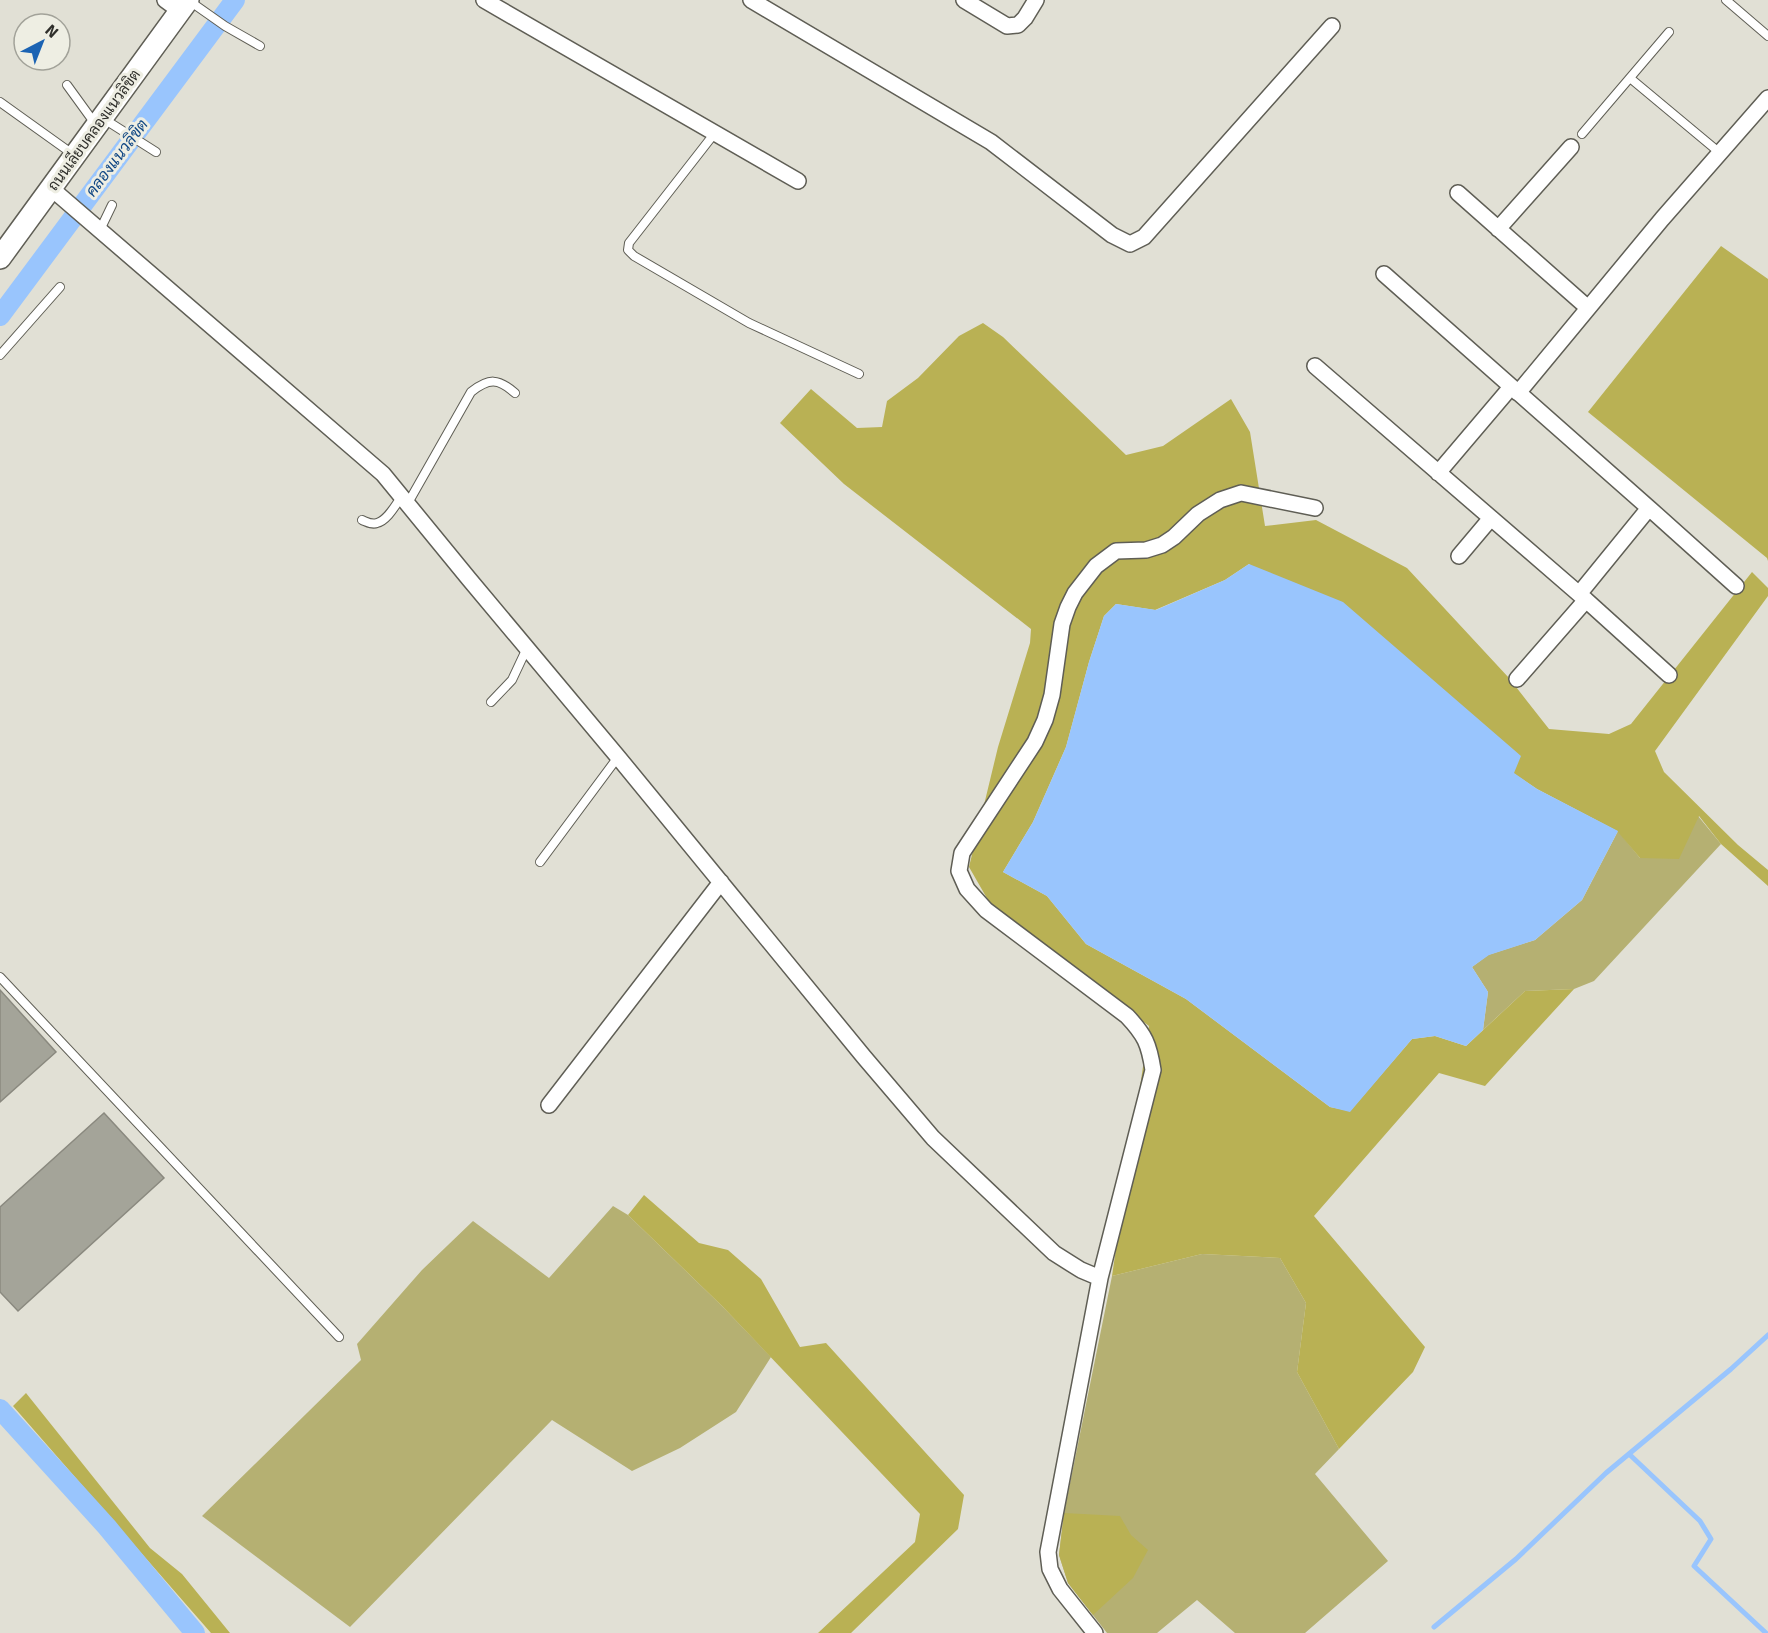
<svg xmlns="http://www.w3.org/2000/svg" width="1768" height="1633" font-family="Signika,Sarabun,sans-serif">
  <rect width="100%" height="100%" fill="#e1e0d5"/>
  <path fill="#b5b072" d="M1698 816 1721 844 1594 981 1574 989 1525 991 1483 1030 1488 992 1472 967 1488 955 1535 940 1582 900 1618 831 1640 858Z
    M613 1206 628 1215 722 1306 771 1357 736 1412 680 1448 632 1471 552 1420 350 1627 202 1516 361 1360 357 1344 422 1270 473 1221 549 1278Z
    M1202 1254 1280 1258 1306 1303 1297 1372 1339 1449 1315 1474 1388 1561 1305 1633H1235L1197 1600 1157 1633H1107L1068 1583 1059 1555 1064 1513 1112 1276Z"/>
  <path fill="#b9b154" d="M1721 246 1768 279V561L1767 558 1588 412Z
    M983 323 1003 337 1126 455 1163 446 1231 399 1250 432 1265 526 1316 520 1407 568 1509 678 1549 729 1609 734 1631 724 1752 572 1768 588V596L1655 751 1664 772 1738 845 1768 870V886L1721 844 1699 816 1679 859 1640 858 1617 831 1537 789 1513 773 1249 564 1225 580 1155 610 1116 604 1104 616 1089 662 1066 747 1033 822 1003 872 1047 896 1086 944 1186 999 1330 1107 1350 1111 1412 1039 1435 1036 1466 1046 1525 991 1574 989 1485 1086 1439 1073 1314 1216 1425 1347 1413 1372 1339 1449 1297 1372 1306 1303 1280 1258 1202 1254 1112 1276 1149 1026 992 907 969 867 998 747 1030 643 1031 629 844 484 780 423 811 389 857 428 882 427 887 401 918 378 959 336Z
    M644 1195 699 1243 728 1250 761 1279 800 1347 826 1343 964 1495 958 1529 851 1633H818L915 1542 920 1514 722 1306 628 1215Z
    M26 1393 150 1548 182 1574 230 1633H211L13 1406Z
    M1064 1513 1120 1516 1131 1535 1148 1550 1133 1578 1093 1615 1068 1583 1059 1555Z"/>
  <path fill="#99c5fd" d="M1249 564 1343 602 1521 756 1514 773 1537 789 1618 831 1582 900 1535 940 1489 955 1472 967 1488 992 1483 1030 1466 1046 1435 1036 1412 1039 1350 1112 1330 1107 1186 999 1086 944 1047 896 1003 872 1033 822 1066 747 1089 662 1104 616 1116 604 1156 610 1225 580Z"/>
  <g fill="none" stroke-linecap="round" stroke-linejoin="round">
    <path stroke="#99c5fd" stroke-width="5" d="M1629 1454 1700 1521 1711 1539 1694 1566 1766 1633
      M1434 1627 1516 1559 1606 1473 1731 1369 1768 1335"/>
    <path stroke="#99c5fd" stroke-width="20" d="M0 316 235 0
      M0 1409 107 1527 195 1633"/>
  </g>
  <path fill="#a4a499" stroke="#8a897f" stroke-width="1.5" d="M0 990 56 1052 0 1102Z
    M104 1113 164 1178 18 1311 0 1292V1207Z"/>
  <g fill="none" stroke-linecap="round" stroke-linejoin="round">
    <g stroke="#5f5e55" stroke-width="10">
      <path id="lane" d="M188 0 225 26 260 46
        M1726 0 1768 36
        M1630 78 1720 153
        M67 85 96 125
        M0 102 74 155
        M104 119 156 152
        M714 134 629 243 628 250 634 256 749 323 859 374
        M1582 134 1669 32
        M100 230 112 205
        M0 355 60 287
        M408 503 471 392C489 378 498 378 515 393
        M362 520C367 522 372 525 377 523 388 520 396 504 402 496
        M491 702 512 680 527 648
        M540 862 618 757
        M0 977 339 1337"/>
    </g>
    <g stroke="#5f5e55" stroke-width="18">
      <path id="street" d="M165 0 180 11
        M484 0 798 181
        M751 0 991 142 1112 235 1130 244 1144 237 1332 26
        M964 0 1007 26 1018 25 1025 18 1036 0
        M52 189 383 474 469 579 618 757 864 1057 933 1138 1054 1253 1081 1270 1100 1278
        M1458 193 1588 308
        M1498 229 1571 147
        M1384 274 1649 508 1736 586
        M1315 366 1586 600 1669 675
        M1518 393 1662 219 1768 98
        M1438 473 1511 387
        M1459 556 1491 518
        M1579 594 1649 508
        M1517 679 1586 600
        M549 1105 721 882
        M1095 1633 1060 1589 1050 1569 1048 1552 1100 1278 1153 1070C1149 1044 1145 1035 1127 1016L986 910 967 889 959 871 962 853 1035 742 1045 720 1052 695 1062 624 1068 607 1075 593 1096 566 1116 551 1146 550 1162 545 1174 537 1198 514 1220 500 1241 493 1315 508"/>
    </g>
    <g stroke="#5f5e55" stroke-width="24">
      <path id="secondary" d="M0 258 188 0"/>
    </g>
    <use href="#lane" stroke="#fff" stroke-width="8"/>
    <use href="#street" stroke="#fff" stroke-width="15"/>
    <use href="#secondary" stroke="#fff" stroke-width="21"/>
  </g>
  <g text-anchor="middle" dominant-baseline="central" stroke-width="6" stroke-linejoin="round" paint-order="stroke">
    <g font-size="15" fill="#2f2f2b" stroke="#eeeee3">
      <text transform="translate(94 130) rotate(-54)">ถนนเลียบคลองแนวลิขิต</text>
    </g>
    <g font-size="16" font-style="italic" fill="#104784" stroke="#eeeee3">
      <text transform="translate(117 158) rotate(-53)">คลองแนวลิขิต</text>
    </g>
  </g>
  <g transform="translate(42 42) rotate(42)"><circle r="28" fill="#eeeee3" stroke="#a2a299" stroke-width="1.5"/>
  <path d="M0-4.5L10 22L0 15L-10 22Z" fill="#1b63b3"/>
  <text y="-9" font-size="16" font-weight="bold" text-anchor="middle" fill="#2f2f2b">N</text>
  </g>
</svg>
